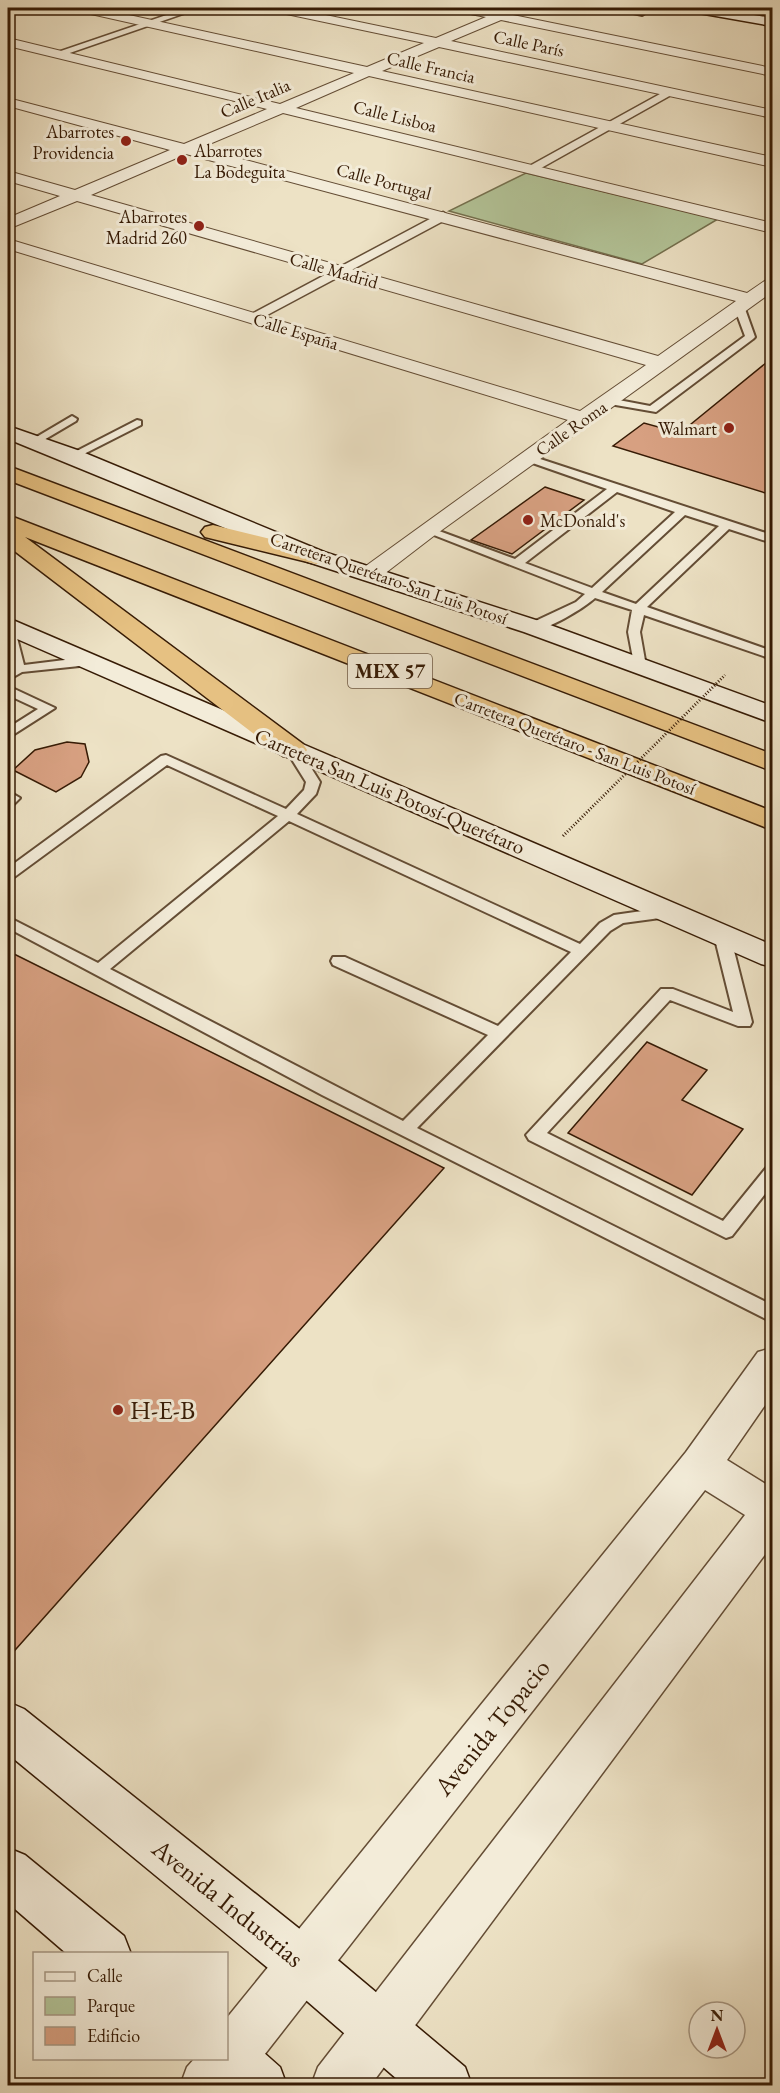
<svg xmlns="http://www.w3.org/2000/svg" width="780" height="2093" font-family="'EB Garamond',serif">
  <rect width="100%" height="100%" fill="#ede2c5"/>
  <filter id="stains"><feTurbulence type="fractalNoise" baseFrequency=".00333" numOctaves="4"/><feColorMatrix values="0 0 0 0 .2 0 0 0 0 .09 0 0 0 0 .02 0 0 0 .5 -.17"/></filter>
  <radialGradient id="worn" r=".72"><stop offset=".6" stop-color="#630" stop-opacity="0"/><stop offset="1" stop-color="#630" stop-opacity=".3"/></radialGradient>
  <path fill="#b3c498" stroke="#74704e" stroke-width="1.5" d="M526 173 718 219 642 264 449 211Z"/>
  <path fill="#d7a081" stroke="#361b05" stroke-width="1.5" d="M772 358V495L613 446 644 423 680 433Z
    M545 487 584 500 512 554 471 540Z
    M67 742 85 744 89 762 81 777 56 792 13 770 35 750Z
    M8 951 444 1168 8 1658Z
    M647 1042 707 1070 682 1100 743 1129 692 1195 568 1133Z"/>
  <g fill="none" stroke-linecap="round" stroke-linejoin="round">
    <g stroke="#644d35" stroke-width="4">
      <path id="service" d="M612 8H623L645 13 642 15Z
        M740 306 745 309 755 337 753 339 656 412 604 403V399L608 398 650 406 745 336 735 309Z
        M72 416 77 419 76 421 37 444H29L28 442Z
        M137 420 141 421V425L76 458 72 459 67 456Z
        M528 455 772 535V543L729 529 647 607 772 651V659L644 615 640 632 646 666 645 669H635L628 632 632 610 595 598C584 608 544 633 529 630L527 627 529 624 576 602 585 594 421 530 427 527 431 528 515 559 607 489 524 460 523 458ZM617 492 675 512 592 588 525 563ZM685 515 719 526 636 604 602 592Z
        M8 622 14 626 24 665 89 657 95 661 89 665 22 672 8 680V671L12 668 8 649Z
        M8 686 55 708 8 738V728L38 709 8 695Z
        M293 746 298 747 320 782 316 794 297 814 580 944 600 923 614 915 670 907 675 908 678 912 675 916 623 923 610 931 417 1128 772 1305V1322L322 1095 8 928V917L98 963 278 816 167 765 13 878 8 880V868L161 756 166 755 286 809 304 790 306 782 286 750ZM289 821 571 952 498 1026 345 957H333L331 961 333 965 488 1035 403 1121 110 969Z
        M8 791 20 798 13 805 8 806Z
        M722 930 730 935 752 1022 750 1026H738L670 1000 547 1133 723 1221 766 1168 772 1166V1185L732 1236 726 1238 529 1140 526 1135 661 989H673L733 1012 714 935Z"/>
    </g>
    <g stroke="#644d35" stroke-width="3">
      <path id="pedestrian" d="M187 8H200L61 56 52 54Z
        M669 89 673 90V94L534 172H526L524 169Z
        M443 212 449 216 447 219 256 321 251 322 244 318Z"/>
    </g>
    <g stroke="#644d35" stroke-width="2">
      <path id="minor" d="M76 8H97L367 67 424 43 277 12 271 8H292L436 38 486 17 455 11 453 8H475L498 12 509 8H525L523 11 513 15 772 68V76L501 20 451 41 772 110V118L439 47 382 71 772 157V167L369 76 296 108 772 223V233L283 113 200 148 747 293 766 280 772 279V292L435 535 379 578 371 580 363 578 360 573 363 568 568 420 8 249V239L580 411 646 365 77 201 8 229V218L60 196 8 181V171L75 190 170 150 8 106V98L184 144 267 109 8 46V38L280 104 354 73 82 12ZM186 154 736 301 658 356 91 195Z"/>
    </g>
    <g stroke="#644d35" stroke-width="3">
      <path id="tertiary" d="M772 1348V1395L727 1460 772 1488V1545L370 2086H311L318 2067 745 1515 705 1490 240 2086H180L187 2067 195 2058H226V2019L686 1452 758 1352Z"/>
    </g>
    <g stroke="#361b05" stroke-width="3">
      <path id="secondary" d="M687 8H713L772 18V26L693 12Z
        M8 426 80 451 324 552 542 622 772 706V723L524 632 308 562 8 439Z
        M8 618 772 945V967L761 964 8 635Z
        M8 1702 24 1709 321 1946 465 2067 472 2086H405L285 1982 8 1754Z
        M8 1848 25 1855 124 1936 131 1954H67L8 1903Z
        M226 2027 244 2035 280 2067 287 2086H222L208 2071 202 2058H226Z"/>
    </g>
    <g stroke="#361b05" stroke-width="3">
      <path id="trunk" d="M8 466 772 754V771L8 480Z
        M8 515 772 811V830L25 537 303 744 307 750 303 756 293 758 283 756 8 546Z
        M213 525 324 552 328 557 324 562 316 564 205 537 201 532 205 527Z"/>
    </g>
    <use href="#service" fill="#f3ecd9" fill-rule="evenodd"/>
    <use href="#pedestrian" fill="#f3ecd9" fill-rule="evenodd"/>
    <use href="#minor" fill="#f3ecd9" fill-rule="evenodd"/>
    <use href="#tertiary" fill="#f3ecd9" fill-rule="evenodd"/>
    <use href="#secondary" fill="#f3ecd9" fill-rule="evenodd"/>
    <use href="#trunk" fill="#e6c182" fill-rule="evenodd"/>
    <path stroke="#361b05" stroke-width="3" stroke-dasharray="1 2" stroke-linecap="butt" d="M563 836 725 675"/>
  </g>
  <g fill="#8f2418" stroke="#f3ecd9" stroke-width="2">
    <circle cx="126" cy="141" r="6"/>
    <circle cx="182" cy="160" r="6"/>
    <circle cx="199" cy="226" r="6"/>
    <circle cx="729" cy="428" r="6"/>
    <circle cx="528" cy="520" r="6"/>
    <circle cx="118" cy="1410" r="6"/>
  </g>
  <g text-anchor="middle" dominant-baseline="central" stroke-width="6" stroke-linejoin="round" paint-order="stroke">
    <g font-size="18" fill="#361b05" stroke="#f3ecd9">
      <text transform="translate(529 43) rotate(12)">Calle París</text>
      <text transform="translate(431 67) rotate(13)">Calle Francia</text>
      <text transform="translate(255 98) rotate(-23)">Calle Italia</text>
      <text transform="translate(395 116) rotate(14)">Calle Lisboa</text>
      <text transform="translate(384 181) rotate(15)">Calle Portugal</text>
      <text transform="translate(334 270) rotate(16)">Calle Madrid</text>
      <text transform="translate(296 331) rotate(17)">Calle España</text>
      <text transform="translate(571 428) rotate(-35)">Calle Roma</text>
      <text transform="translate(389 578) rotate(19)">Carretera Querétaro-San Luis Potosí</text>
      <text transform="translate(575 743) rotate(21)">Carretera Querétaro - San Luis Potosí</text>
    </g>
    <g font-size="18" fill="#361b05" stroke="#f3ecd9" text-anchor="end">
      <text x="114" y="131">Abarrotes<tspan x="114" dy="21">Providencia</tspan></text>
      <text x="194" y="150" text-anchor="start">Abarrotes<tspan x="194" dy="21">La Bodeguita</tspan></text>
      <text x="187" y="216">Abarrotes<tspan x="187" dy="21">Madrid 260</tspan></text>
      <text x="717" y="428">Walmart</text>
      <text x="540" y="520" text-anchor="start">McDonald's</text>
    </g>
    <rect fill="#f3ecd9" stroke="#6f5a45" stroke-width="1.5" x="348" y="654" width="84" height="34" rx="4.5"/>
    <g font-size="20" font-weight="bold" fill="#361b05">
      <text x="390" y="671">MEX 57</text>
    </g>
    <g font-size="21" fill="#361b05" stroke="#f3ecd9">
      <text transform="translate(390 791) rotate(23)">Carretera San Luis Potosí-Querétaro</text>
    </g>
    <g font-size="26" fill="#361b05" stroke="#f3ecd9" text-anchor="start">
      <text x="130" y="1410">H-E-B</text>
    </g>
    <g font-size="26" fill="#361b05" stroke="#f3ecd9">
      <text transform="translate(492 1727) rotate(-51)">Avenida Topacio</text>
      <text transform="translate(228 1903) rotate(39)">Avenida Industrias</text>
    </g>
  </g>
  <rect width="780" height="2093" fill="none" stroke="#ede2c5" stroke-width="30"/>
  <rect x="9" y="9" width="762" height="2075" fill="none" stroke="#361b05" stroke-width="3"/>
  <rect x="15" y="15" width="750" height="2063" fill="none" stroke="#361b05" stroke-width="1.5"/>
  <rect x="33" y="1952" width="195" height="108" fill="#f3ecd9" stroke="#a79884" stroke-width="1.5"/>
  <rect x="45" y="1972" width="30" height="9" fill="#f3ecd9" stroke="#a79884" stroke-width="1.5"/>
  <text x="87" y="1982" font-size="18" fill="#361b05">Calle</text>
  <rect x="45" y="1997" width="30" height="18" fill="#b3c498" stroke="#a79884" stroke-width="1.5"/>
  <text x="87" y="2012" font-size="18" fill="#361b05">Parque</text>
  <rect x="45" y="2027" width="30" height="18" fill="#d7a081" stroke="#a79884" stroke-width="1.5"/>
  <text x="87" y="2042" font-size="18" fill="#361b05">Edificio</text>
  <g transform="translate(717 2030)"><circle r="28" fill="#f3ecd9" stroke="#a79884" stroke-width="1.5"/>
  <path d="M0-4.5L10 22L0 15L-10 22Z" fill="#8f2418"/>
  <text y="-9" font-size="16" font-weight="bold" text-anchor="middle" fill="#361b05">N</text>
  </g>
  <rect width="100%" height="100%" filter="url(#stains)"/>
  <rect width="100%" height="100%" fill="url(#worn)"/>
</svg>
